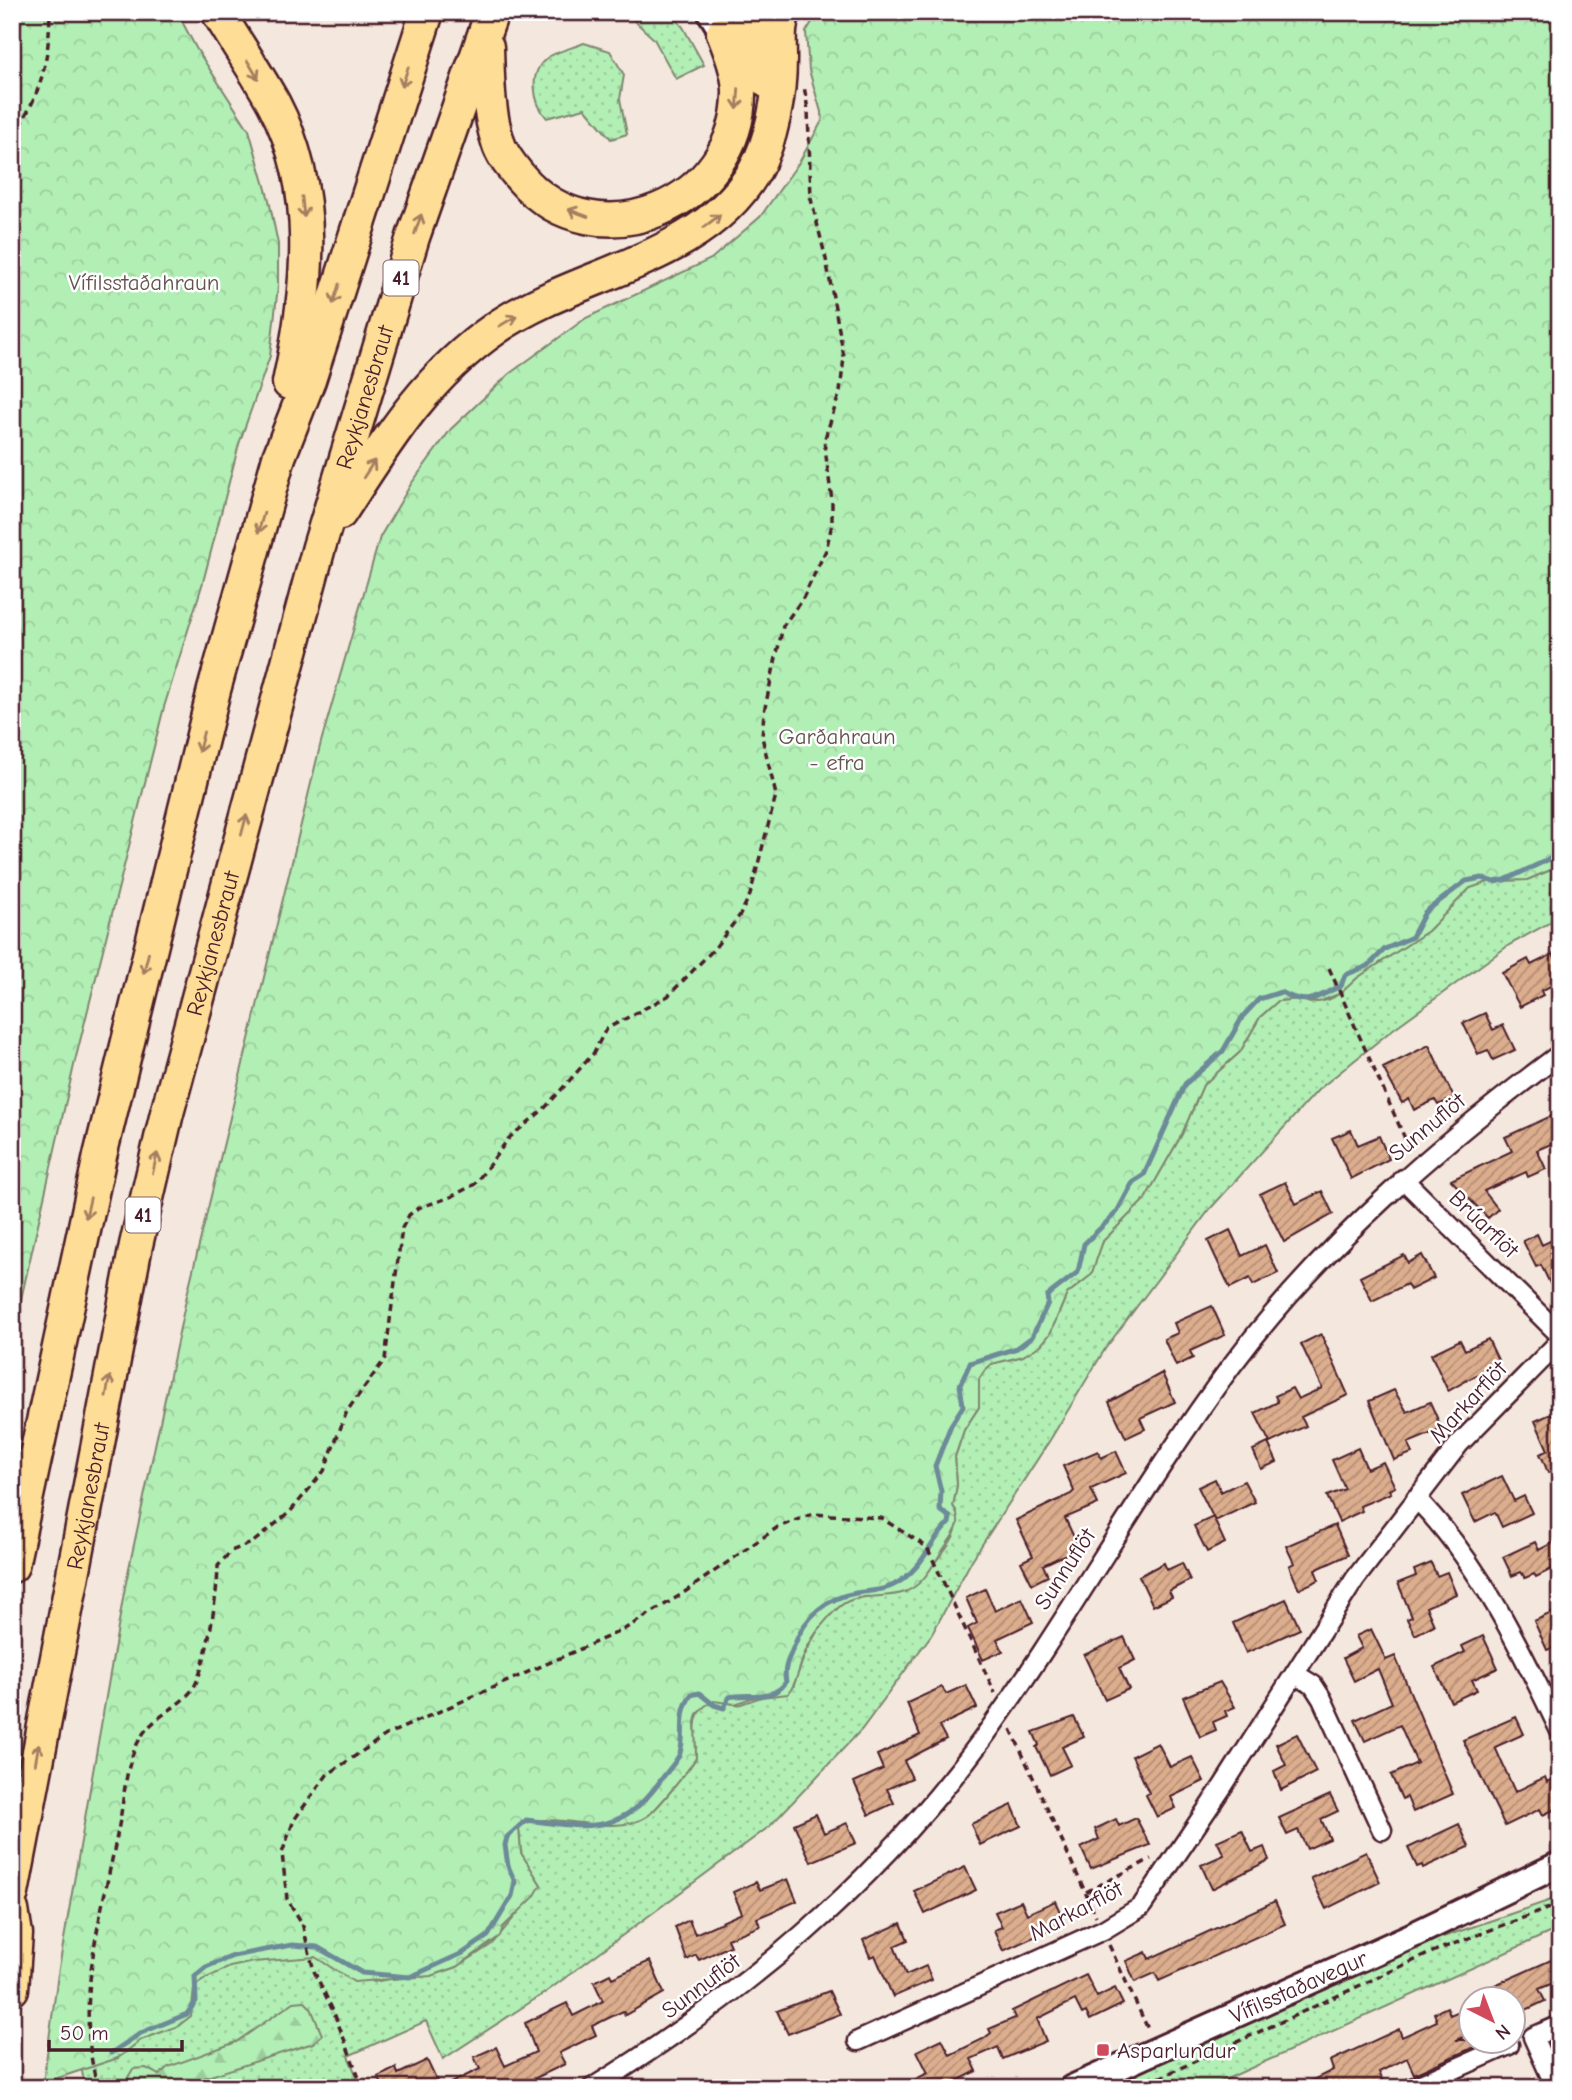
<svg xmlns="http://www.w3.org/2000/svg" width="1572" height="2100" font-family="'Comic Neue',sans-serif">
  <defs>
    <pattern id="grass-dots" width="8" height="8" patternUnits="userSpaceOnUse" patternTransform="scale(1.75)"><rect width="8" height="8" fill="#b2efb5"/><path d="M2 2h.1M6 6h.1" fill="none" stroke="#9bcc9c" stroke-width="1.8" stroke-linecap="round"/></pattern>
    <pattern id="forest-firs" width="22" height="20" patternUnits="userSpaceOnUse" patternTransform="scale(1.75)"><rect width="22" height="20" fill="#b2efb5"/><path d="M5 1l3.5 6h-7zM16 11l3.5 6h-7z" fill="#9bcc9c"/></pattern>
    <pattern id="park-crowns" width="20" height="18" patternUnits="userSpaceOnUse" patternTransform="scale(1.75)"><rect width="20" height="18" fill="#b2efb5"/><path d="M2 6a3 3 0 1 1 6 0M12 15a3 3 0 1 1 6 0" fill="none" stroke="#9bcc9c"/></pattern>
    <pattern id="building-hatch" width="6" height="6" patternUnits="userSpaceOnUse" patternTransform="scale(1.75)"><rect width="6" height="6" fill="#dcae8e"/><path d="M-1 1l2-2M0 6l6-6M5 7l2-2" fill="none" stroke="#b48d74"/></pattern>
  </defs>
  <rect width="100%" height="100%" fill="#f4e7dd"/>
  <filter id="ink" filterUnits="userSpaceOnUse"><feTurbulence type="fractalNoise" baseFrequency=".0143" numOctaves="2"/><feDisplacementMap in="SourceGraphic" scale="14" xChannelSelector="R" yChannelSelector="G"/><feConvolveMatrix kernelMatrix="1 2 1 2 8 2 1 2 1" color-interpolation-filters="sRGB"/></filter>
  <g filter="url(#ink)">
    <path fill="url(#grass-dots)" stroke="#7e8770" stroke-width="2" d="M625 12H670L683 27 704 65 676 79 654 39Z
      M584 43 610 51 624 75 620 99 627 134 611 139 585 108 547 118C533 103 528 73 547 58 556 51 573 48 584 43Z
      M1560 866V917L1509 945 1392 1030 1318 1090 1210 1209 1105 1349 1050 1440 972 1560 932 1634 862 1729 770 1826 546 1992 443 2059 426 2021 348 2056 362 2088H85L80 2060 261 1924 374 1982 405 1976H431L457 1967 492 1944 541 1885 521 1853 519 1828C541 1806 612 1839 647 1816 657 1810 689 1769 696 1758 696 1739 689 1707 714 1701 723 1699 732 1706 741 1704 758 1698 775 1692 793 1688 803 1657 814 1627 840 1606 856 1593 883 1597 902 1592 915 1589 950 1546 955 1533 957 1527 956 1518 957 1512L953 1506 957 1485 955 1457 964 1430 979 1407V1379L985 1370 991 1364 1023 1356 1050 1334 1067 1294 1091 1275 1103 1241 1145 1199 1182 1134 1203 1085 1240 1052 1260 1017 1278 1001 1299 999 1310 1003 1328 1000 1341 993 1357 978 1428 931 1470 888 1491 881 1527 880Z
      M1560 1897V1928L1207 2088H1097L1437 1939Z"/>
    <path fill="url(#forest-firs)" stroke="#7e8770" stroke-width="2" d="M304 2001 311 2008 322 2035 313 2043 173 2088H126L127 2079 133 2069 146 2068 159 2075 168 2067 236 2042 294 2002Z"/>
    <path fill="url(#park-crowns)" stroke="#7e8770" stroke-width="2" d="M12 12H177L196 48 249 130 269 200 278 244V286L270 356 239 444 203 582 164 707 75 1061 12 1339Z
      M818 12H1560V866L1527 880 1491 881 1470 888 1428 931 1357 978 1341 993 1319 1002 1299 999 1278 1001 1260 1017 1240 1052 1203 1085 1182 1134 1145 1199 1103 1241 1091 1275 1067 1294 1050 1334 1041 1345 1023 1356 992 1364 985 1370 979 1379V1407L964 1430 955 1457 957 1485 953 1506C963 1522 957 1530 947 1544 935 1560 926 1584 905 1592 884 1600 857 1591 839 1607 825 1620 811 1637 804 1655 799 1668 797 1683 788 1694L751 1698 735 1704 714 1701 705 1706 697 1714 695 1722 696 1758C689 1769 657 1810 646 1817 611 1839 540 1806 519 1828L521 1853 541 1885 534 1897 503 1927 500 1936 457 1967 431 1976 354 1982 315 1957 254 1962 230 1967 202 1980 194 1988 191 2016 178 2026 141 2040 118 2058 43 2083 58 1974 125 1587 187 1295 321 742 380 537 411 484 451 429 509 374 586 318 711 259 760 217 800 161 823 119 809 70 806 32Z"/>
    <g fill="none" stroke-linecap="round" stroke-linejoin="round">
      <path stroke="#6c8a98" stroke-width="5" d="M111 2053 141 2033 187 2014 196 2001 195 1976 206 1967 233 1956 292 1945 317 1947 362 1973 410 1977 463 1953 488 1936 512 1896 515 1882 508 1866 505 1845 507 1837 526 1820C588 1828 621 1836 661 1780 666 1772 677 1762 680 1753 686 1733 677 1715 691 1695L699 1693 714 1705 724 1708 729 1697C749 1693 774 1701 786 1682 783 1668 789 1658 794 1646 805 1617 825 1598 856 1593 874 1590 887 1591 902 1580 926 1562 929 1543 949 1523L950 1517 940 1510 941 1491 935 1466 951 1425 963 1406 960 1385 970 1363 1017 1348 1032 1337 1048 1303 1047 1296 1078 1272 1084 1244 1117 1212 1133 1182 1144 1175 1185 1084 1223 1051 1243 1016 1259 999 1281 992C1308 1007 1314 998 1341 986L1345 975 1368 966 1385 949 1412 937 1425 912 1466 881 1482 878 1494 882 1505 880 1560 854"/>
    </g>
    <path fill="url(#building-hatch)" stroke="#4a1f2b" stroke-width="2" d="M1553 954 1560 968V981L1541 991 1543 995 1520 1007 1502 973 1528 959 1531 965Z
      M1485 1013 1493 1030 1503 1025 1515 1050 1493 1060 1488 1050 1478 1054 1463 1023Z
      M1429 1045 1454 1098 1438 1105 1435 1100 1414 1110 1409 1099 1402 1103 1383 1068Z
      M1560 1112V1140L1537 1150 1546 1169 1528 1177 1526 1172 1484 1191 1498 1209 1488 1218 1451 1180 1512 1151 1505 1137Z
      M1351 1130 1358 1145 1379 1136 1389 1159 1351 1179 1332 1138Z
      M1285 1182 1296 1204 1322 1191 1333 1214 1284 1242 1260 1194Z
      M1230 1230 1242 1256 1265 1245 1278 1273 1253 1285 1250 1278 1230 1288 1208 1241Z
      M1537 1234 1542 1245 1560 1236V1304L1541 1265 1536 1267 1523 1241Z
      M1404 1255 1408 1263 1422 1255 1434 1278 1410 1290 1407 1284 1372 1301 1360 1277Z
      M1212 1306 1225 1335 1190 1351 1193 1358 1176 1366 1164 1339 1178 1333 1174 1323Z
      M1321 1334 1348 1395 1301 1417 1306 1426 1270 1443 1255 1413 1278 1402 1275 1396 1292 1388 1298 1399 1322 1388 1301 1344Z
      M1488 1339 1499 1362 1448 1391 1431 1354 1460 1340 1465 1350Z
      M1162 1373 1175 1402 1140 1418 1145 1429 1126 1438 1109 1402Z
      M1394 1390 1407 1412 1430 1402 1442 1429 1408 1443 1412 1453 1394 1460 1369 1401Z
      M1553 1413 1560 1429V1476L1557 1469 1548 1473 1543 1460 1540 1454 1548 1450 1535 1421Z
      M1268 1443 1277 1462 1261 1469 1253 1450Z
      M1358 1448 1367 1469 1383 1462 1395 1487 1389 1490 1391 1493 1360 1506 1362 1511 1339 1522 1327 1496 1345 1489 1332 1460Z
      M1098 1451 1101 1458 1116 1451 1126 1473 1091 1489 1098 1504 1065 1518 1079 1548 1043 1565 1048 1576 1032 1584 1021 1562 1033 1556 1016 1520 1071 1494 1074 1491 1063 1466Z
      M1502 1476 1514 1501 1524 1496 1532 1513 1502 1527 1495 1512 1475 1522 1462 1495Z
      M1215 1479 1221 1492 1244 1481 1255 1502 1215 1521 1198 1487Z
      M1213 1517 1225 1543 1207 1552 1194 1526Z
      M1335 1525 1348 1555 1315 1570 1319 1580 1299 1589 1289 1566 1294 1563 1286 1546Z
      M1556 1541 1560 1549V1565L1536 1577 1534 1574 1525 1578 1521 1572 1512 1576 1503 1557 1535 1542 1539 1550Z
      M1164 1563 1167 1570 1182 1563 1190 1580 1169 1591 1172 1597 1153 1606 1139 1576Z
      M1431 1563 1437 1576 1447 1572 1456 1594 1426 1607 1434 1625 1415 1635 1407 1619 1412 1617 1398 1583 1416 1576 1414 1570Z
      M985 1589 995 1611 1022 1598 1033 1622 997 1639 1003 1651 983 1660 968 1628 977 1623 966 1598Z
      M1286 1599 1300 1629 1246 1653 1233 1623Z
      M1560 1609V1645L1547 1650 1534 1621Z
      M1371 1629 1386 1660 1395 1656 1453 1794 1413 1812 1407 1797 1402 1799 1391 1775 1417 1763 1400 1725 1365 1741 1355 1720 1392 1703 1378 1669 1354 1681 1343 1658 1362 1648 1356 1636Z
      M1483 1636 1498 1668 1472 1680 1477 1690 1451 1702 1434 1667 1465 1652 1462 1646Z
      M1124 1637 1135 1660 1119 1668 1129 1689 1105 1700 1084 1655Z
      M1220 1682 1235 1707 1225 1711 1227 1716 1213 1722 1216 1730 1200 1737 1183 1697Z
      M966 1685 977 1708 939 1726 946 1739 904 1761 912 1778 887 1789 894 1803 869 1815 854 1782 883 1769 877 1755 920 1735 907 1703 942 1687 946 1694Z
      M1074 1717 1084 1737 1062 1747 1071 1765 1050 1775 1036 1747 1039 1745 1033 1732Z
      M1516 1717 1524 1734 1495 1747 1515 1792 1545 1777 1547 1782 1560 1775V1807L1543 1815 1540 1809 1505 1826 1463 1740Z
      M1297 1734 1316 1772 1281 1790 1274 1771 1286 1765 1276 1744Z
      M1158 1743 1170 1767 1192 1757 1204 1781 1171 1797 1176 1808 1157 1817 1146 1795 1149 1793 1132 1756Z
      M1330 1795 1338 1811 1321 1819 1330 1839 1307 1849 1298 1830 1287 1835 1279 1818Z
      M1012 1805 1021 1826 980 1845 971 1824Z
      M816 1814 824 1833 847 1823 856 1843 811 1862 794 1824Z
      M1136 1818 1150 1845 1091 1869 1081 1848 1099 1839 1095 1829 1116 1819 1119 1826Z
      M1459 1824 1469 1847 1423 1868 1422 1865 1417 1867 1408 1848Z
      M1242 1830 1252 1852 1264 1847 1269 1860 1212 1889 1201 1865 1224 1855 1217 1841Z
      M1366 1852 1380 1882 1326 1909 1311 1878Z
      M965 1867 976 1890 925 1914 914 1891Z
      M788 1879 797 1901 757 1918 760 1926 727 1939 730 1946 699 1960 696 1955 687 1960 675 1927 689 1920 695 1934 742 1913 733 1892 756 1882 760 1890Z
      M1021 1901 1027 1914 1055 1901 1065 1923 1003 1951 994 1930 1002 1927 995 1912Z
      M1275 1901 1285 1924 1159 1981 1155 1973 1135 1982 1126 1961 1146 1952 1149 1959Z
      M901 1923 908 1940 894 1946 906 1975 926 1966 932 1980 893 1997 875 1955 870 1957 863 1940Z
      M1560 1956V1980L1539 1989 1545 2001 1513 2016V1998H1493L1488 1988Z
      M650 1961 664 1993 625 2015 623 2011 592 2026 596 2035 559 2053 565 2064 525 2083 527 2088H370L381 2082 378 2077 396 2068 398 2074 427 2060 440 2088 480 2069 474 2057 496 2047 505 2066 536 2052 525 2023 567 2003 573 2016 603 2001 594 1982 610 1974 612 1978Z
      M1086 1975 1097 1997 1115 1988 1123 2004 1090 2020 1086 2012 1082 2014 1075 2000 1037 2019 1046 2041 1003 2059 998 2047 971 2059 977 2071 943 2088H898L928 2073 917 2051 942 2039 950 2055 983 2039 991 2033 989 2029 1015 2018 1012 2011Z
      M829 1991 840 2014 788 2034 777 2011Z
      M1471 2006V2034L1456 2040H1490L1414 2074 1407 2058 1379 2072 1386 2088H1297L1333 2070 1330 2061 1399 2029 1402 2037 1437 2021 1434 2013 1447 2007 1450 2015Z"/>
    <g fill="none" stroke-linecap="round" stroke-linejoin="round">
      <g stroke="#4a1f2b" stroke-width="23">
        <path id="street" d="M1403 1179 1560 1335
          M1416 1498C1481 1565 1520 1647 1560 1731
          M1295 1674 1313 1685 1322 1699 1382 1830
          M858 2041 1103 1930 1141 1907 1223 1786 1355 1579 1459 1444 1560 1341
          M592 2088C744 1994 874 1886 981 1741 1070 1619 1142 1485 1232 1365 1324 1243 1439 1144 1560 1054
          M1412 2088 1509 2045
          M1556 2088 1533 2037 1560 2025"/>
      </g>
      <g stroke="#4a1f2b" stroke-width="30">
        <g id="secondary">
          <path d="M710 12 723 33"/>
          <path id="s1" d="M1072 2088 1409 1937 1560 1864"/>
        </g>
      </g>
      <g stroke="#4a1f2b" stroke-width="37">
        <g id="highway">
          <path d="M218 12C236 43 257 73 274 104 320 191 309 290 289 383"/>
          <path d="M746 12 763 56 768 82"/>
          <path d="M487 47C488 79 488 112 498 142 502 156 512 167 521 178 597 266 741 203 739 90 738 71 730 51 723 33"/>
          <path d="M340 513C386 442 425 377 496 328 578 271 699 263 754 172 772 141 780 95 780 59 780 43 778 28 784 12"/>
          <path d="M12 1566 100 1156 214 690 279 457 309 380 427 12"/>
          <path id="s2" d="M12 1893 136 1245 166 1117 319 547 413 237 492 12"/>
          <path d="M12 1910 16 1934 12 1989"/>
        </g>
      </g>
      <path stroke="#4a1f2b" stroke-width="3.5" stroke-dasharray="7 5" stroke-linecap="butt" d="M12 136C41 98 49 60 50 12
        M1329 968 1411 1152
        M1011 1729 1096 1916
        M1086 1892 1151 1859
        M1109 1945 1148 2029
        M98 2088C73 2001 102 1915 118 1830 125 1798 124 1765 141 1737 152 1718 178 1708 192 1690 206 1672 218 1590 218 1566L231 1551 252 1543 290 1512 324 1471 347 1411 385 1359 402 1228 409 1215 418 1208 451 1197 475 1184 509 1138 544 1109 593 1054 606 1029 668 996 714 949 740 915 750 895 776 795 762 737 764 712 783 626 803 598 826 550 832 524V501L824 441 840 392 844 357 826 259 811 199 808 110 804 86
        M363 2088 334 2013 314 1971 302 1923 287 1899 282 1853 294 1820 327 1775 386 1735 623 1630 679 1596 778 1527 813 1514 881 1518 927 1547 995 1693
        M1137 2088 1437 1950 1560 1904"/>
      <use href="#street" stroke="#fff" stroke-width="18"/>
      <use href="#secondary" stroke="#fff" stroke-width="24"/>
      <use href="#highway" stroke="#fedd96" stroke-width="32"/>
    </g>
    <defs><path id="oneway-shaft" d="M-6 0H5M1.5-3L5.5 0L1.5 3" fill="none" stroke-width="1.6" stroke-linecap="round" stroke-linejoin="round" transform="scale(1.75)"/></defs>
    <g stroke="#a47e60">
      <use href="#oneway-shaft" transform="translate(253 70) rotate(59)"/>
      <use href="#oneway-shaft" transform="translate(405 77) rotate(108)"/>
      <use href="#oneway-shaft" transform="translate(738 99) rotate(94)"/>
      <use href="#oneway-shaft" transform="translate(303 207) rotate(84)"/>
      <use href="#oneway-shaft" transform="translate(578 213) rotate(-160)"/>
      <use href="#oneway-shaft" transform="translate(712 221) rotate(-38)"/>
      <use href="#oneway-shaft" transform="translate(418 224) rotate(-71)"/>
      <use href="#oneway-shaft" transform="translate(336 294) rotate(108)"/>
      <use href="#oneway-shaft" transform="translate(508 321) rotate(-31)"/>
      <use href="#oneway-shaft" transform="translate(369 469) rotate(-57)"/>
      <use href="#oneway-shaft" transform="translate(261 523) rotate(106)"/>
      <use href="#oneway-shaft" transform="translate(201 742) rotate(104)"/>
      <use href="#oneway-shaft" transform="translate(244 825) rotate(-75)"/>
      <use href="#oneway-shaft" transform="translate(146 963) rotate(104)"/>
      <use href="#oneway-shaft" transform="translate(155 1163) rotate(-77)"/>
      <use href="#oneway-shaft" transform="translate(88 1208) rotate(103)"/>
      <use href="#oneway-shaft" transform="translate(108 1386) rotate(-79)"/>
      <use href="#oneway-shaft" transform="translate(37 1754) rotate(-80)"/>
    </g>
  </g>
  <rect fill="#d1495b" stroke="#fff" stroke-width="2.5" x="1096" y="2043" width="14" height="14" rx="3.5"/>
  <g text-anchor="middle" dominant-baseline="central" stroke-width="5" stroke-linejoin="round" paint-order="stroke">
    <g fill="#fff" stroke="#80626b" stroke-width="2">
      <rect x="383.5" y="260.5" width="35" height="35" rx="5"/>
      <rect x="125.5" y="1197.5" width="35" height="35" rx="5"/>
    </g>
    <g font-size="21" font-weight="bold" fill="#4a1f2b">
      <text x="401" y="278">41</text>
      <text x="143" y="1215">41</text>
    </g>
    <g font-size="23" fill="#64534e" stroke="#fff">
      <text x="144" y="282">Vífilsstaðahraun</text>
      <text x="837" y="736">Garðahraun<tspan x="837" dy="26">- efra</tspan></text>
    </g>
    <g font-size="23" fill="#4a1f2b" stroke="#fff">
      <text stroke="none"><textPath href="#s2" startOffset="1538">Reykjanesbraut</textPath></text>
      <text stroke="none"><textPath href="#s2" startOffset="971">Reykjanesbraut</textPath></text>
      <text transform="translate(1427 1127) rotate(-40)">Sunnuflöt</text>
      <text transform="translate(1484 1224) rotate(44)">Brúarflöt</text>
      <text transform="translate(1468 1402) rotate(-47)">Markarflöt</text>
      <text stroke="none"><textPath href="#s2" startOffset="404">Reykjanesbraut</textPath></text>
      <text transform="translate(1065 1569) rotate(-57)">Sunnuflöt</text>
      <text transform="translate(1076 1911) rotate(-28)">Markarflöt</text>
      <text transform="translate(701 1986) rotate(-37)">Sunnuflöt</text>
      <text stroke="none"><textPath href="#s1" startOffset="248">Vífilsstaðavegur</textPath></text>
    </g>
    <g font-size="23" fill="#4a1f2b" stroke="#fff" text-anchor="start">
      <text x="1117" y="2050">Asparlundur</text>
    </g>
  </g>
  <rect width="1572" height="2100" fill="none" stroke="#fff" stroke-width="42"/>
  <rect x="21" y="21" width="1530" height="2058" fill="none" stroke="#4a1f2b" stroke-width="2.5" filter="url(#ink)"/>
  <g transform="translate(1492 2020) rotate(138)"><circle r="33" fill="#ffffff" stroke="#b7a5aa" stroke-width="2"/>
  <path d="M0-5L12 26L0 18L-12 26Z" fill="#d1495b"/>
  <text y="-10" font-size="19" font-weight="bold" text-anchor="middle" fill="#4a1f2b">N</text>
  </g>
  <path d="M49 2040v10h133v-10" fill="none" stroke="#4a1f2b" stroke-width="3.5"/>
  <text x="60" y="2040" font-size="21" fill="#4a1f2b" stroke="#ffffff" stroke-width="5" paint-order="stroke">50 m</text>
</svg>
